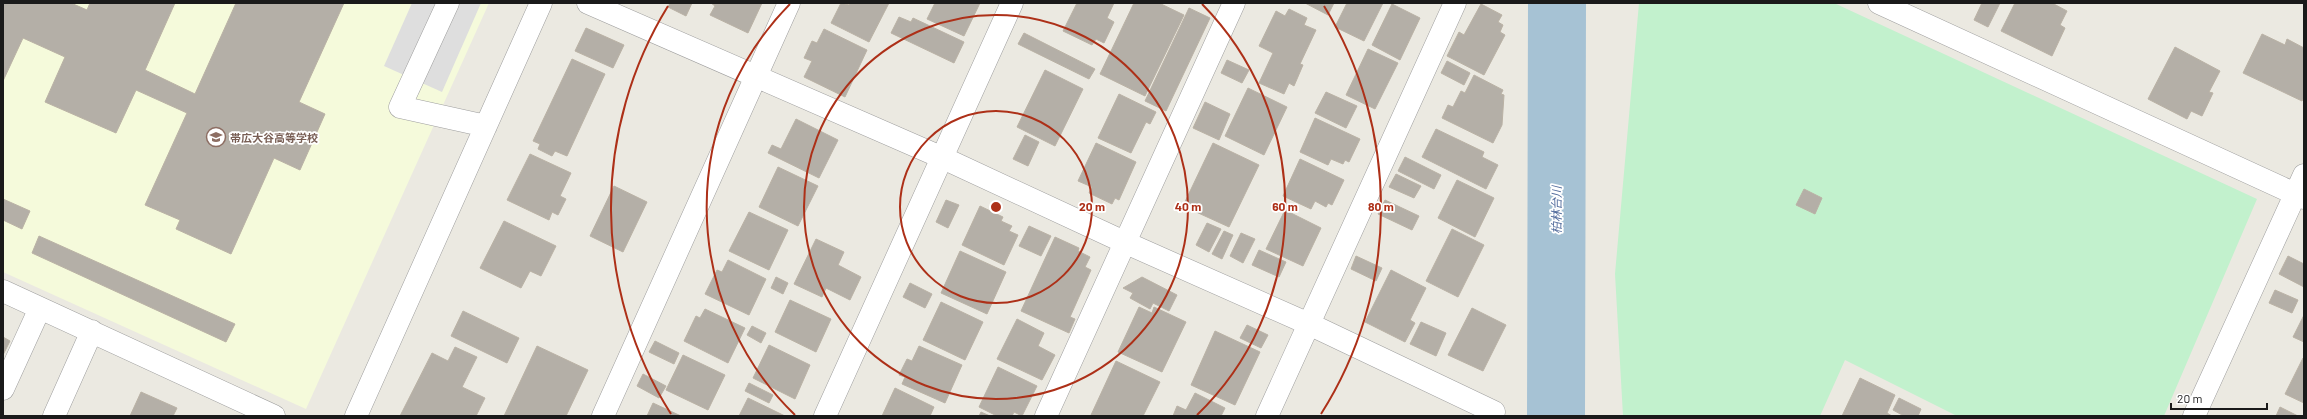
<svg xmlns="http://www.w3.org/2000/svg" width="2307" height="419" font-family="Barlow,'Noto Sans JP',sans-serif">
  <rect width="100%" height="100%" fill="#ebe9e1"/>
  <path fill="#f5fadb" d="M3 3H489L306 409 3 272Z"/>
  <path fill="#c2f1cd" d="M1639 3H1834L2257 199 2164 416H1957L1845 360 1820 416H1623L1615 274Z"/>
  <path fill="#dedede" d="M412 3H481L442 92 384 66Z"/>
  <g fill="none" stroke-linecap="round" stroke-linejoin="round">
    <path stroke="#a6c2d4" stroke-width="58" d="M1556 416 1557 3"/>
  </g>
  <path fill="#b4afa7" stroke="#bab2a5" d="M3 3H71L87 10 90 3H175L145 70 195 94 236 3H344L299 102 325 114 300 170 274 158 231 254 176 229 180 220 145 205 187 113 136 90 116 133 45 102 65 57 23 38 3 81Z
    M670 3H692L686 16 668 7Z
    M711 3H762L748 33 710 15 715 6Z
    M841 3 849 5 850 3H889L869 42 831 23Z
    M935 3H980L964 36 927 19Z
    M1077 3H1114L1107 18 1114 22 1104 43 1096 39 1092 45 1063 31Z
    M1134 3H1159L1184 15 1145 96 1100 74Z
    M1305 3H1334L1328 15Z
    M1347 3H1383L1364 41 1335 27Z
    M1982 3H2000L1988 27 1974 20Z
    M2015 3H2052L2067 11 2060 25 2065 28 2052 56 2001 31Z
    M1392 4 1420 18 1400 60 1372 45Z
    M1481 4 1502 15 1498 22 1503 25 1500 32 1505 35 1484 75 1447 56 1459 32 1464 35Z
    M1189 8 1210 18 1166 111 1145 101Z
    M1289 9 1307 18 1304 25 1316 30 1300 64 1303 65 1294 86 1289 83 1284 94 1259 83 1273 53 1259 46 1276 11 1285 16Z
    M899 17 911 22 913 18 964 42 954 63 891 33Z
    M586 28 624 45 613 68 575 51Z
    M824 29 867 50 845 97 804 77 812 61 804 58 812 41 817 43Z
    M1024 33 1095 69 1089 79 1018 44Z
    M2262 34 2285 45 2287 39 2304 48V97L2302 101 2243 73Z
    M2175 47 2220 71 2209 92 2213 93 2202 116 2191 111 2187 119 2148 99Z
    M1368 49 1398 63 1375 109 1346 95Z
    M572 59 605 74 567 156 555 151 552 156 538 149 540 144 533 141Z
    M1227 60 1249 70 1242 83 1221 73Z
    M1447 61 1470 73 1464 85 1441 73Z
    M1045 70 1083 89 1055 146 1017 127Z
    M1474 75 1503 90 1501 94 1504 95 1502 125 1493 143 1442 118 1448 105 1453 107 1461 91 1465 93Z
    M1248 88 1287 107 1264 155 1225 136Z
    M1326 92 1357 106 1346 128 1315 113Z
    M1119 94 1156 112 1150 124 1146 122 1131 153 1098 138Z
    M1205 102 1230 114 1219 140 1193 128Z
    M1315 118 1360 139 1349 162 1345 160 1343 164 1331 159 1328 165 1300 152Z
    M796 119 838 140 819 178 768 153 772 145 781 149Z
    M1436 129 1484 152 1482 157 1498 165 1486 189 1422 157Z
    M1025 135 1039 142 1028 166 1013 159Z
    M1096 143 1136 162 1119 200 1115 198 1112 204 1089 193 1092 187 1078 181Z
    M1213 143 1259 165 1229 227 1183 206Z
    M530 154 571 173 560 196 566 199 558 215 552 212 549 220 507 200Z
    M1405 157 1441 175 1434 189 1398 171Z
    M1300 159 1344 180 1332 205 1328 203 1326 207 1315 201 1311 209 1283 196Z
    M778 167 818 186 798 226 759 207Z
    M1396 174 1421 186 1414 198 1389 187Z
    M1457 180 1494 198 1475 237 1438 218Z
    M614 186 647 202 623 252 590 236Z
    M1804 189 1822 198 1815 214 1796 205Z
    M3 199 30 211 22 229 3 220Z
    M946 200 959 205 948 228 936 222Z
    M1385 200 1419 216 1412 230 1378 214Z
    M980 206 1003 217 1001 221 1012 226 1009 231 1018 235 1004 265 962 245Z
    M1285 210 1321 228 1303 266 1266 249Z
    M749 212 788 230 769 270 729 251Z
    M504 221 556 246 541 276 530 271 521 288 480 268Z
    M1207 223 1221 229 1209 252 1196 245Z
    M1029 226 1051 236 1041 256 1019 246Z
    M1452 229 1484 245 1458 297 1426 281Z
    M1224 231 1233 235 1222 259 1212 254Z
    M1241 233 1255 239 1243 263 1230 256Z
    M39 236 235 324 226 342 32 253Z
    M1055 237 1079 248 1078 251 1090 257 1085 267 1091 270 1070 317 1075 319 1069 333 1021 311Z
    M816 239 844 252 838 265 861 277 850 300 826 288 822 297 794 284Z
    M1259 250 1286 262 1279 277 1252 265Z
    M960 251 1006 272 987 314 941 293Z
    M1356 256 1382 268 1376 281 1351 269Z
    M2288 256 2304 264V287L2279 274Z
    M728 260 766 279 749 315 705 294 717 270 722 272Z
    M1391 270 1426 288 1410 320 1415 323 1405 342 1365 322Z
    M776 277 788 283 783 294 771 288Z
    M1142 277 1177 295 1169 311 1153 303 1150 309 1130 298 1133 293 1123 288Z
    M910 283 932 294 925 308 903 297Z
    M2275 290 2298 300 2292 313 2269 303Z
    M790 300 831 319 816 352 775 332Z
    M941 302 983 322 965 360 923 340Z
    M1139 307 1152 313 1154 307 1186 322 1162 372 1118 352Z
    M1472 308 1506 325 1483 371 1448 355Z
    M705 309 745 328 728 363 684 341 696 316 700 318Z
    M463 311 519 338 507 363 451 336Z
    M2304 315V342L2293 337Z
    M1017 319 1044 333 1038 346 1055 355 1042 380 997 359Z
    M1421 322 1446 333 1436 356 1410 344Z
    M1247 325 1268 335 1261 348 1240 338Z
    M752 326 766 333 761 343 747 335Z
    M1215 331 1260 352 1235 405 1191 385Z
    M3 337 10 341 3 355Z
    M655 341 679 353 674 364 649 352Z
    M769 345 810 365 795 399 753 378Z
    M537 346 588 370 566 416H504Z
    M919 346 962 365 945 403 902 384 905 377 899 375 907 359 912 361Z
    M455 347 477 357 462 387 485 398 476 416H400L432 353 448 361Z
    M683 355 725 375 708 410 666 390Z
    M2303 358 2304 359V403L2285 394Z
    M1116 361 1160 382 1143 416 1091 415Z
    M998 367 1037 386 1022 416 1014 412 1012 416H997L979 407Z
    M643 374 666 386 659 398 637 386Z
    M1860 378 1895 395 1887 413 1892 416H1842Z
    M749 383 773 395 769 403 745 391Z
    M895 388 934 407 930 416H882Z
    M141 392 177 408 173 416H130Z
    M1195 393 1225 408 1221 416H1173L1177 406 1186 410Z
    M748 398 785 416H739Z
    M1899 398 1921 409 1918 416H1904L1893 410Z
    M653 403 681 416H647Z
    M2280 407 2298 416H2276Z
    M981 412 990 416H979Z"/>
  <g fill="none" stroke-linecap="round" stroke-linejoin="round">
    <g stroke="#9e9e9e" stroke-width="23">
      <path id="minor" d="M448 3 400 107 486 126
        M588 3 943 158 1124 242 1309 324 1494 412
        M1879 3 2304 198
        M3 291 274 416
        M3 389 40 308
        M54 416 92 331
        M356 416 541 3
        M603 416 789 3
        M825 416 1012 3
        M1046 416 1234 3
        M1267 416 1455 3
        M2194 416 2304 175"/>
    </g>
    <use href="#minor" stroke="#fff" stroke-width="22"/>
  </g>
  <g fill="none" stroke="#ad3018" stroke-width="2">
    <circle cx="996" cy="207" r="96"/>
    <circle cx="996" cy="207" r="192"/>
    <path d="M795 415A289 289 0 0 1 790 4M1202 4A289 289 0 0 1 1197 415"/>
    <path d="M671 414A385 385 0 0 1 668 6M1324 6A385 385 0 0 1 1321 414"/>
  </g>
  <defs>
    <g id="school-ring" transform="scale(1)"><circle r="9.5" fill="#fff" stroke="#8d6e63" stroke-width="1.5"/><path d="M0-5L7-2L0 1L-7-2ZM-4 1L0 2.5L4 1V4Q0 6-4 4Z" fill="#8d6e63"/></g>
  </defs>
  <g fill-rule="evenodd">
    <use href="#school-ring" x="216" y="137"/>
  </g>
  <g text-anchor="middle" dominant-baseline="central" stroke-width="3.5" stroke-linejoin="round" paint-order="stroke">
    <g font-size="11" font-weight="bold" fill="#785e54" stroke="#fff" text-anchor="start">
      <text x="230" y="137">帯広大谷高等学校</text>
    </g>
    <g font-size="12" font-style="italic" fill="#546d9d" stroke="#fff">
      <text transform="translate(1556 210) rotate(-90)">柏林台川</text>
    </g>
  </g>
  <circle cx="996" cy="207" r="6" fill="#ad3018" stroke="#fff" stroke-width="2"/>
  <g font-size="12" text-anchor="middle" font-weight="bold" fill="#ad3018" stroke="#fff" stroke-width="3.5" stroke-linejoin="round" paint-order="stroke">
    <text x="1092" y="211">20 m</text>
    <text x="1188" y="211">40 m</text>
    <text x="1285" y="211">60 m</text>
    <text x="1381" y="211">80 m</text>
  </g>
  <rect width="2307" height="419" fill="none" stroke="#1a1a1a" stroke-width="8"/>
  <path d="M2171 403v6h96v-6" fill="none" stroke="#1a1a1a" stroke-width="2"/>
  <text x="2177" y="403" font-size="12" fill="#1a1a1a" stroke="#ffffff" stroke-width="3" paint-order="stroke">20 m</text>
</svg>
